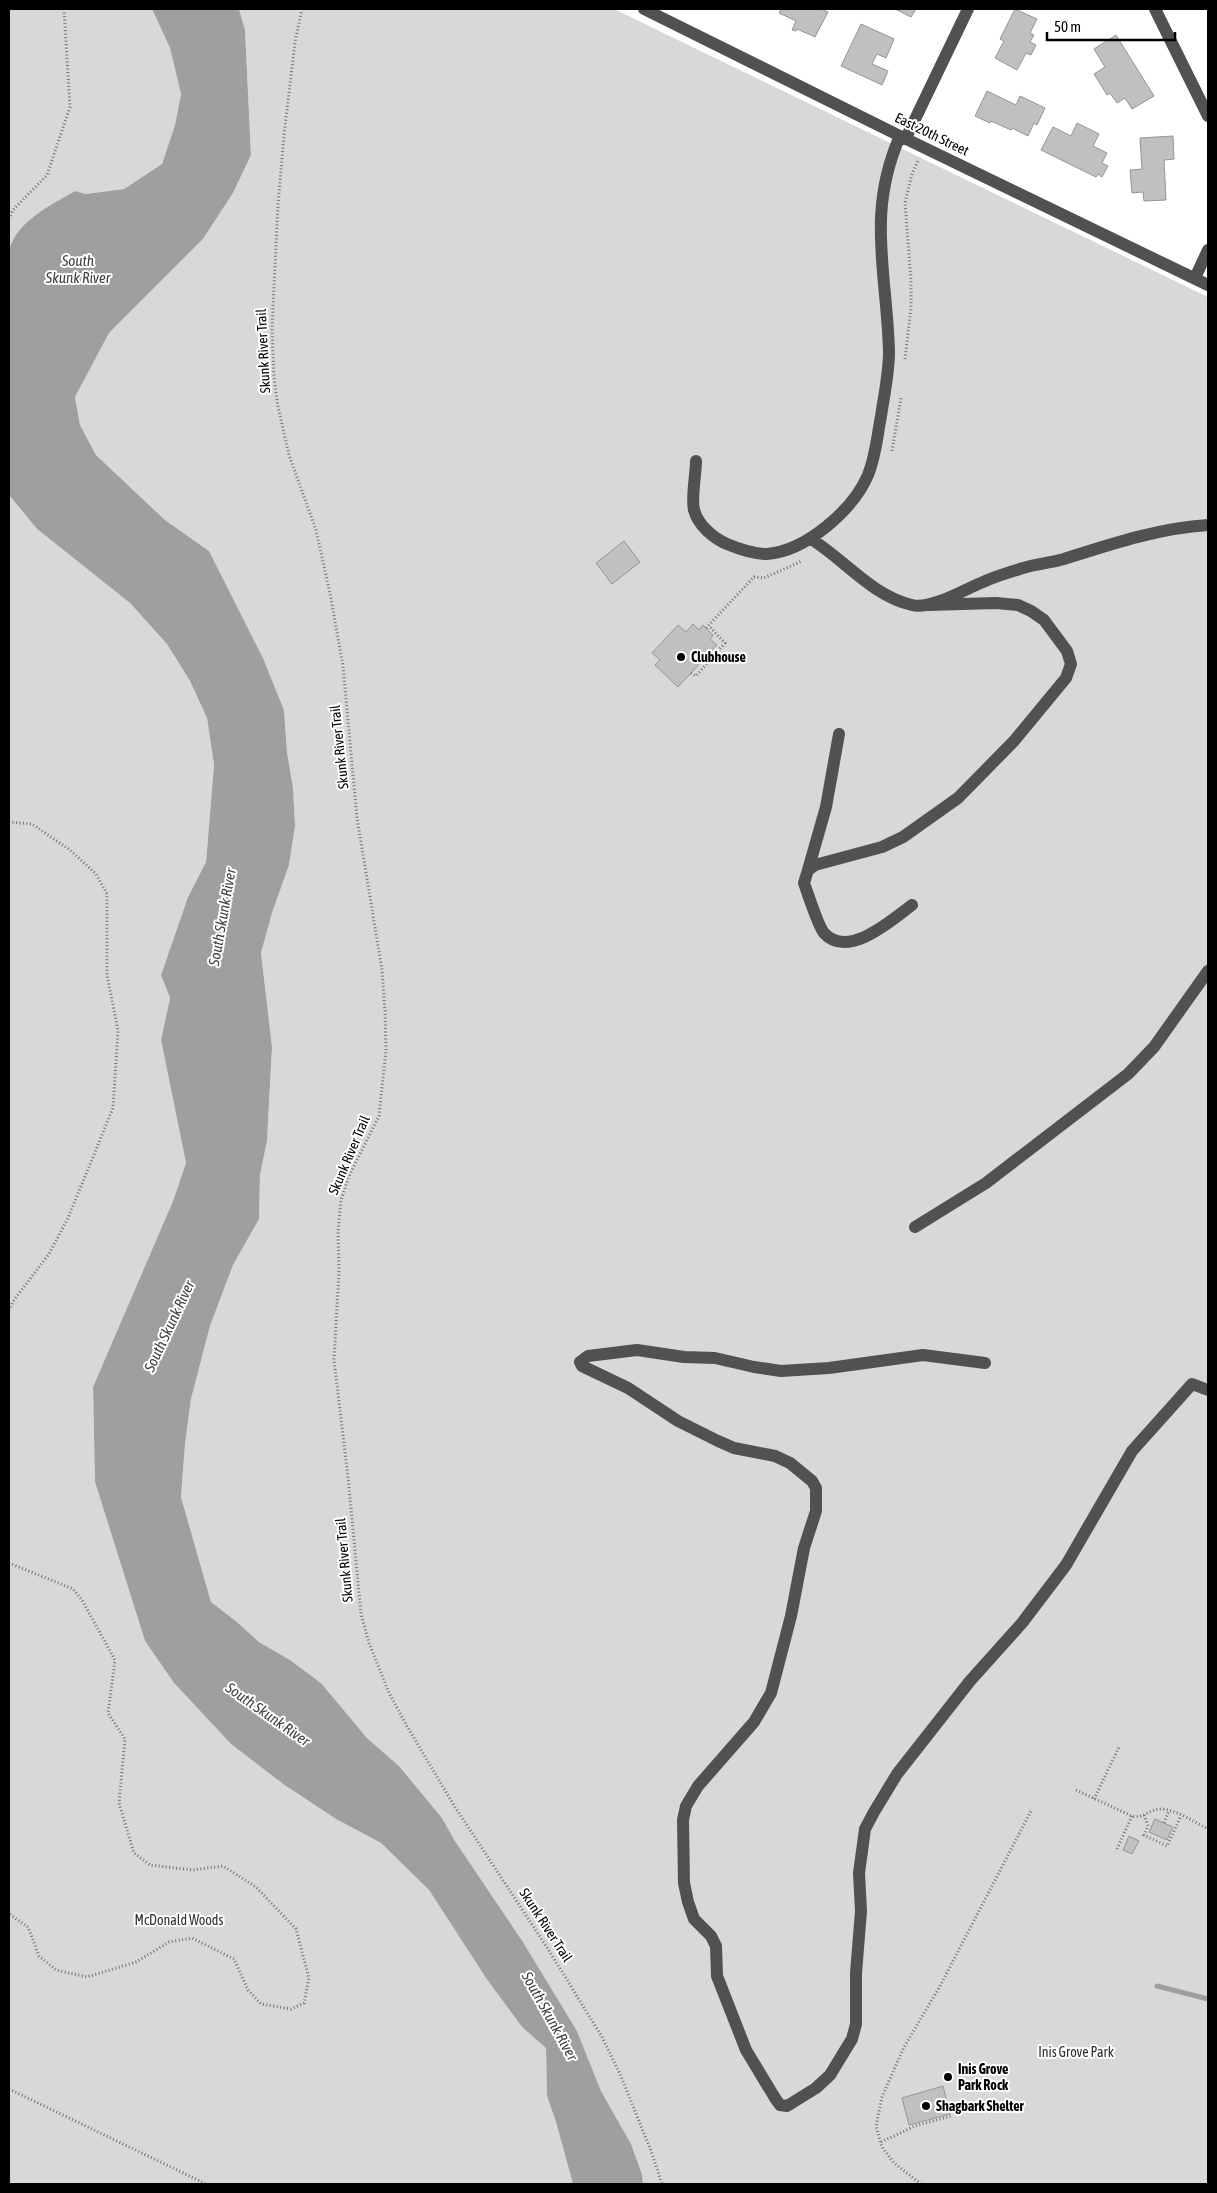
<svg xmlns="http://www.w3.org/2000/svg" width="1217" height="2193" font-family="'Asap Condensed',sans-serif">
  <rect width="100%" height="100%" fill="#fff"/>
  <path fill="#d8d8d8" d="M9 9H152L170 48 181 94 175 125 162 164 124 189 86 194 75 191 53 205 11 243 9 250Z
    M239 9H614L1208 297V2184H643L642 2174 631 2144 601 2091 577 2031 523 1942 455 1841 442 1818 399 1766 367 1738 321 1683 290 1660 259 1642 237 1622 211 1602 181 1497 185 1444 191 1399 210 1326 233 1265 259 1218 260 1175 267 1141 272 1048 261 953 272 913 289 865 295 826 293 788 287 752 284 710 263 658 209 551 165 520 96 455 80 425 75 397 109 333 203 239 233 193 251 155 245 30Z
    M9 495 37 529 130 603 167 644 190 681 207 718 214 765 206 862 188 897 161 975 170 998 161 1040 186 1163 173 1201 93 1387 95 1482 145 1641 174 1683 231 1744 283 1784 336 1819 381 1843 429 1890 486 1978 522 2027 546 2048 547 2096 556 2122 573 2184H9Z"/>
  <path fill="#9f9f9f" d="M152 9H239L245 30 251 155 233 193 203 239 109 333 75 397 80 425 96 455 165 520 209 551 263 658 284 710 287 752 293 788 295 826 289 865 272 913 261 953 272 1047 267 1141 260 1175 259 1219 233 1265 210 1326 191 1399 185 1444 181 1497 211 1602 237 1622 259 1642 290 1660 321 1683 367 1738 399 1766 442 1818 455 1841 523 1942 577 2031 601 2091 631 2144 642 2174 643 2184H573L556 2122 547 2096 546 2048 522 2027 486 1978 429 1890 381 1843 336 1819 283 1784 231 1744 174 1683 145 1641 95 1482 93 1387 173 1201 186 1163 161 1040 170 998 161 975 188 897 206 862 214 765 207 718 190 681 167 644 130 603 37 529 9 495V250C18 220 50 206 75 191L86 194 124 189 162 164 175 125 181 94 170 48Z"/>
  <g fill="none" stroke-linecap="round" stroke-linejoin="round">
    <path stroke="#9f9f9f" stroke-width="5" d="M1157 1986 1208 1999"/>
  </g>
  <path fill="#c0c0c0" stroke="#959595" d="M781 9H821L828 12 815 37 797 29 796 31 792 30 796 21 779 13Z
    M895 9H916L911 17Z
    M1015 9 1037 19 1030 33 1034 35 1030 42 1036 45 1031 55 1026 53 1017 70 995 58 1004 41 1000 39Z
    M861 24 894 39 886 58 877 54 872 64 888 71 882 85 841 66Z
    M1116 35 1154 96 1132 109 1125 98 1117 103 1110 93 1107 95 1094 74 1105 67 1094 49Z
    M987 91 1016 105 1020 96 1045 108 1037 125 1034 123 1028 136 1012 128 1011 130 991 121 990 123 975 116Z
    M1077 123 1099 134 1093 146 1107 153 1102 163 1108 166 1102 177 1098 174 1096 177 1041 150 1053 127 1071 136Z
    M1173 136 1174 159 1164 160 1166 200 1144 201 1143 192 1132 193 1130 170 1142 169 1140 138Z
    M624 541 640 562 612 584 596 563Z
    M693 624 699 630 703 625 713 635 710 639 717 645 678 687 655 665 660 660 652 653 678 625 686 632Z
    M1155 1819 1173 1827 1167 1840 1149 1832Z
    M1129 1836 1139 1841 1132 1854 1123 1850Z
    M943 2086 950 2114 909 2125 902 2098Z"/>
  <g fill="none" stroke-linecap="round" stroke-linejoin="round">
    <path stroke="#737373" stroke-width="3" stroke-dasharray="1 2.5" stroke-linecap="butt" d="M302 9 295 42 284 135 278 205 272 328 274 377 278 407 289 455 316 530 330 593 343 666 357 818 382 970 385 1011 386 1050 379 1116 349 1176 341 1200 338 1232 339 1271 334 1360 348 1477 361 1614 369 1643 389 1693 408 1728 455 1807 548 1949 602 2037 620 2074 651 2151 662 2184
      M9 219 13 210 47 175 70 107 64 9
      M905 359 911 308V280L905 203 912 174 918 161
      M892 451 901 398
      M706 628 754 577 764 578 802 561
      M691 673 696 676 725 643 709 626
      M9 822 32 824 70 850 96 874 107 894V975L118 1031 113 1108 68 1218 49 1254 14 1300 9 1310
      M9 1563 73 1589 82 1600 115 1660 108 1713 125 1739 119 1803 134 1853 150 1865 193 1870 223 1866 256 1887 296 1929 309 1978 304 2003 291 2009 261 2004 248 1990 234 1959 192 1938 169 1942 136 1962 87 1977 56 1970 39 1956 28 1927 9 1914
      M1076 1790 1132 1816C1142 1819 1149 1810 1159 1809 1174 1808 1194 1822 1208 1829
      M1094 1799 1119 1747
      M1144 1815 1148 1826 1144 1835 1167 1846 1181 1816
      M1164 1823 1169 1811
      M1117 1849 1132 1816
      M9 2089 206 2184
      M881 2142 915 2126 951 2116
      M921 2184 894 2163 882 2147 876 2126 882 2097 904 2047 939 1988 1032 1809"/>
    <path stroke="#515151" stroke-width="12" d="M644 9 900 136 1208 285
      M1155 9 1208 116
      M906 138 968 9
      M1195 278 1208 250
      M696 461C696 474 691 498 694 510 698 525 713 538 727 544 739 549 755 554 767 554 806 551 853 510 868 475 876 455 877 437 881 416 884 396 889 373 889 352 887 273 866 213 900 136
      M811 539C845 560 872 596 912 605 931 610 965 589 983 582 996 576 1010 572 1023 568 1036 564 1050 563 1064 559 1111 544 1159 528 1208 525
      M808 870 826 807 839 734
      M912 905C893 919 848 960 824 933 818 926 808 894 804 883L808 870 815 865 882 847 903 837 958 798 1014 741 1066 678 1071 664 1067 651 1044 620 1031 611 1018 605 996 603 929 605
      M915 1227 986 1183 1128 1074 1154 1047 1208 971
      M985 1363 923 1355 829 1368 781 1371 754 1367 715 1358 684 1357 637 1350 588 1356 580 1362 582 1366 628 1388 678 1421 718 1441 734 1448 775 1456 790 1463 812 1481 816 1488V1511L804 1548 791 1616 771 1693 754 1722 698 1786 686 1806 683 1820 684 1883 688 1902 694 1919 711 1936 716 1946 717 1976 746 2050 775 2098 780 2105 787 2106 816 2088 830 2075 852 2039 856 2024V1973L861 1911 859 1873 865 1829 874 1812 897 1774 970 1681 1022 1623 1066 1565 1132 1451 1192 1384 1208 1390"/>
  </g>
  <g fill="#000" stroke="#fff" stroke-width="2">
    <circle cx="681" cy="657" r="5"/>
    <circle cx="948" cy="2077" r="5"/>
    <circle cx="926" cy="2106" r="5"/>
  </g>
  <g text-anchor="middle" dominant-baseline="central" stroke-width="4" stroke-linejoin="round" paint-order="stroke">
    <g font-size="14" fill="#000" stroke="#fff">
      <text transform="translate(932 134) rotate(26)">East 20th Street</text>
      <text transform="translate(263 351) rotate(-93)">Skunk River Trail</text>
      <text transform="translate(339 747) rotate(-96)">Skunk River Trail</text>
      <text transform="translate(349 1155) rotate(-67)">Skunk River Trail</text>
      <text transform="translate(344 1560) rotate(-95)">Skunk River Trail</text>
      <text transform="translate(546 1925) rotate(57)">Skunk River Trail</text>
    </g>
    <g font-size="14" font-weight="bold" fill="#000" stroke="#fff" text-anchor="start">
      <text x="691" y="657">Clubhouse</text>
      <text x="958" y="2069">Inis Grove<tspan x="958" dy="16">Park Rock</tspan></text>
      <text x="936" y="2106">Shagbark Shelter</text>
    </g>
    <g font-size="14" fill="#2f2f2f" stroke="#fff">
      <text x="179" y="1920">McDonald Woods</text>
      <text x="1076" y="2052">Inis Grove Park</text>
    </g>
    <g font-size="15" font-style="italic" fill="#404040" stroke="#fff">
      <text x="78" y="260">South<tspan x="78" dy="17">Skunk River</tspan></text>
      <text transform="translate(222 917) rotate(-80)">South Skunk River</text>
      <text transform="translate(169 1326) rotate(-65)">South Skunk River</text>
      <text transform="translate(268 1714) rotate(35)">South Skunk River</text>
      <text transform="translate(550 2016) rotate(61)">South Skunk River</text>
    </g>
  </g>
  <rect width="1217" height="2193" fill="none" stroke="#000000" stroke-width="20"/>
  <path d="M1047 32v8h128v-8" fill="none" stroke="#000000" stroke-width="2.5"/>
  <text x="1054" y="32" font-size="15" fill="#000000" stroke="#ffffff" stroke-width="4" paint-order="stroke">50 m</text>
</svg>
